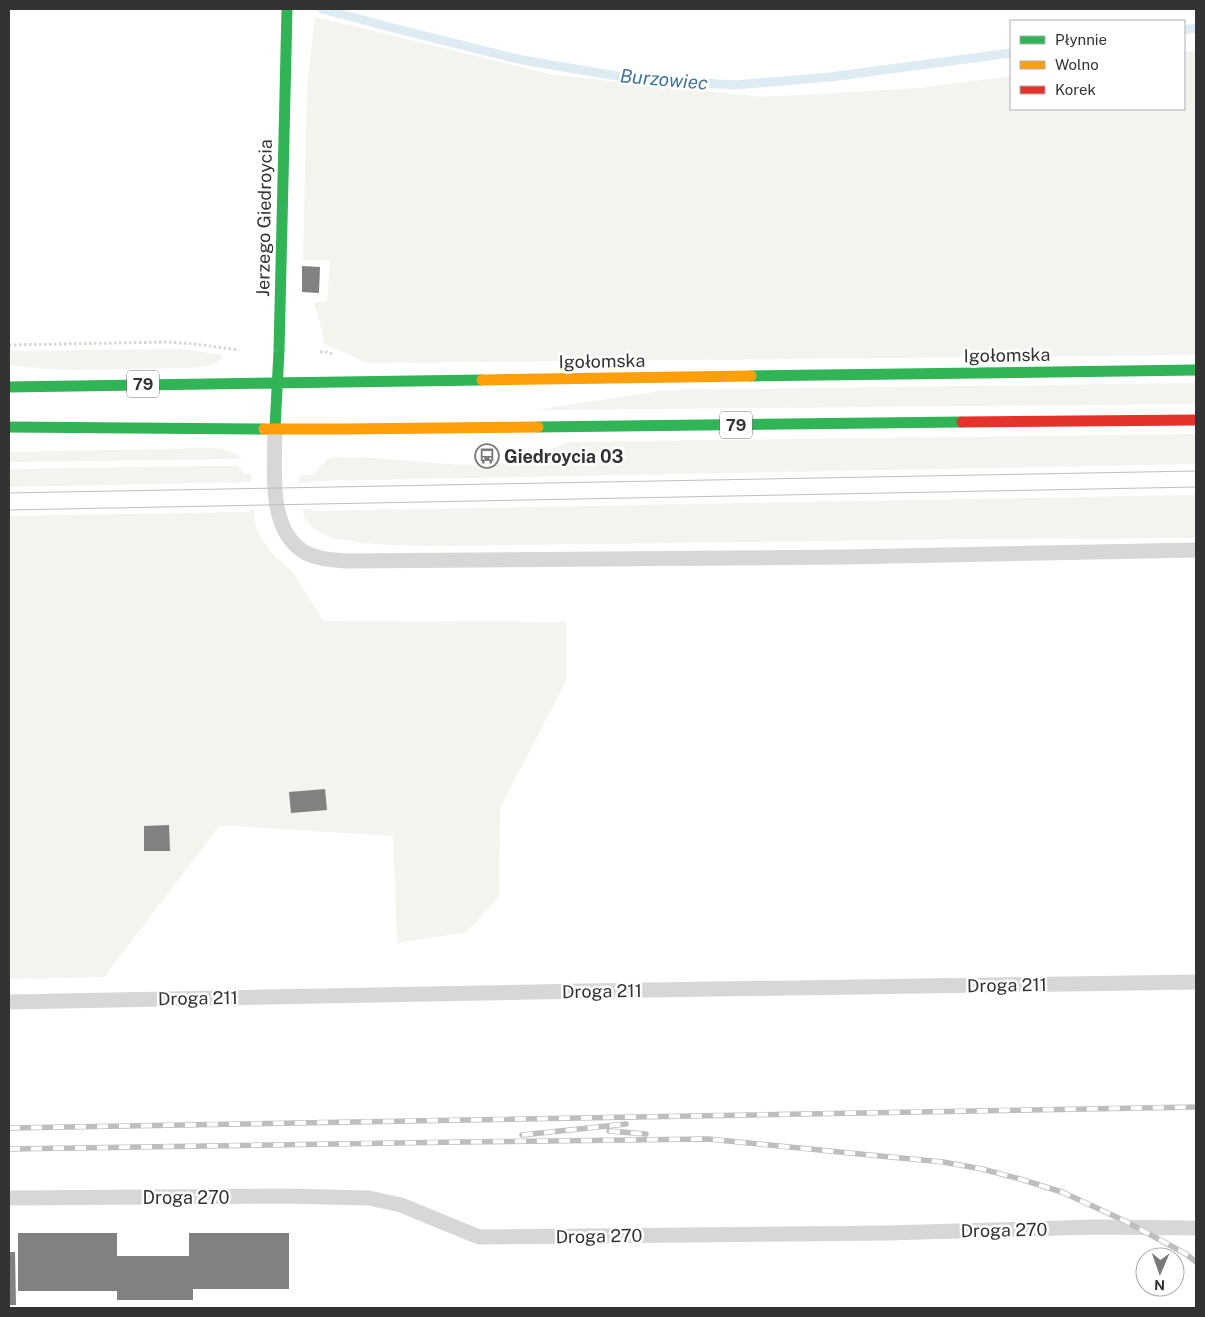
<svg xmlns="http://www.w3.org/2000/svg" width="1205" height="1317" font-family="'Public Sans',sans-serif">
  <rect width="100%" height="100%" fill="#fff"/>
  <path fill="#f1f5ed" d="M315 17 554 75 764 97 921 88 1011 76V109H1184V52L1196 50V355L364 363 355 357 324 344 321 326 314 303 327 301 330 260H303L307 89Z
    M182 349 221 355 224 358 208 366 189 368 66 370 47 369 9 365V351Z
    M1196 383V404L535 410 666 390Z
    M1196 434V464L311 481V482L298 483 301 475H314L321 466 328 459 336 457 371 458 461 465 533 463V455L571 442Z
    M212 448C225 449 232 451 242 459L9 462V452Z
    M207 466H238L244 474H251V482L9 487V469Z
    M1196 495V538H1187L965 539 437 546C407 545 375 546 345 540 340 539 334 539 330 537 316 532 304 523 302 509L312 508V511Z
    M250 510H254L255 519 257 530 264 542 276 558 293 572 323 621 566 622V681L500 808 499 896 467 932 397 943 393 836 220 825 104 977 9 979V516L249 512Z"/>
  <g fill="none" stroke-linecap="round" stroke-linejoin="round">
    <path stroke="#ddebf3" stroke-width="9" d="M322 9 401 30 522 60 635 79 735 85 830 77 1011 53
      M1184 30 1196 28"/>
  </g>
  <path fill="#818181" d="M302 266 320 267 319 293 302 292Z
    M325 789 327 810 291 813 289 792Z
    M169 825 170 851H144V826Z
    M18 1233H117V1256H189V1233H289V1289H193V1300H117V1291H18Z
    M9 1252H15L16 1305H9Z"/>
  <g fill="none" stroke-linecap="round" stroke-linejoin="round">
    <path stroke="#d6d6d6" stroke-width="3" stroke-dasharray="2.5 2.5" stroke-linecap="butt" d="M9 345 168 342 195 344 239 350
      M320 352H327L332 354"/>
    <path stroke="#d7d7d7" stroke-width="15" d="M275 428C275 466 266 531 306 553 318 559 333 560 347 561L846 557 1196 550
      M9 1002 584 991 1196 982
      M9 1198 283 1196 369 1198 401 1205 479 1237 888 1233 1094 1227 1196 1228"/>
    <path stroke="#30b455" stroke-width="11" d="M751 376 1196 370
      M9 387 482 380
      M9 427 264 429
      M538 427 962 422
      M275 428 279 351 287 9"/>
    <path stroke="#ff9f0a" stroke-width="11" d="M482 380 751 376
      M264 429H346L538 427"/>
    <path stroke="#e5322d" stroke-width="11" d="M962 422 1196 420"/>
    <path stroke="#bebebe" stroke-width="1" d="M9 493 1196 471
      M9 510 1196 487"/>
    <g stroke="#bebebe" stroke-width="5.5">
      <path id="rail" d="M9 1128 1196 1107
        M609 1131 646 1134
        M522 1135 626 1124
        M9 1149 460 1142 708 1139 880 1156 943 1162 982 1169 1020 1179 1062 1192 1125 1221 1186 1254 1196 1262"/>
    </g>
    <use href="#rail" stroke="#fff" stroke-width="4" stroke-dasharray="11" stroke-linecap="butt"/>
  </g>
  <defs>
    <g id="bus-ring" transform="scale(1.25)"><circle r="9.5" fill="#fff" stroke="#7a7a7a" stroke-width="1.5"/><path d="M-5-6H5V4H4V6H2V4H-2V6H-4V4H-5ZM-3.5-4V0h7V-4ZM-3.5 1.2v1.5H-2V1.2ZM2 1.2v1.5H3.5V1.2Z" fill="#7a7a7a"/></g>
  </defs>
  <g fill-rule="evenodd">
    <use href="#bus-ring" x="487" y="456"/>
  </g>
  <g text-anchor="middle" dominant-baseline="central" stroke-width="5" stroke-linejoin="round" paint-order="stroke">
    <g fill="#fff" stroke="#707070" stroke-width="1">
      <rect x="127" y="370.5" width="32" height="27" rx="4"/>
      <rect x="720" y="411.5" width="32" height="27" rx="4"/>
    </g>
    <g font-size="16" font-weight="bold" fill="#333">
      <text x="143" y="384">79</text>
      <text x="736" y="425">79</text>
    </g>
    <g font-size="18" fill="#333" stroke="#fff">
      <text transform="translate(264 218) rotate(-89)">Jerzego Giedroycia</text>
      <text transform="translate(1007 355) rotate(-1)">Igołomska</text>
      <text transform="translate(602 361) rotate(-1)">Igołomska</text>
      <text transform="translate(1007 985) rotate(-1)">Droga 211</text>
      <text transform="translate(602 991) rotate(-1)">Droga 211</text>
      <text transform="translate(198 998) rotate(-1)">Droga 211</text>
      <text x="186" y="1197">Droga 270</text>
      <text transform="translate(1004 1230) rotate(-1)">Droga 270</text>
      <text transform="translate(599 1236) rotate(-1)">Droga 270</text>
    </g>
    <g font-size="18" font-weight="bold" fill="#333" stroke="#fff" text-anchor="start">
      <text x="504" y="456">Giedroycia 03</text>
    </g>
    <g font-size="19" font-style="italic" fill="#3f7597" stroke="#fff">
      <text transform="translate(664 79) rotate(5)">Burzowiec</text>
    </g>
  </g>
  <rect width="1205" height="1317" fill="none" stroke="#333333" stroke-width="20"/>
  <rect x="1010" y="20" width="175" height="90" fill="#ffffff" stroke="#adadad"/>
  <rect x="1020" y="36" width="25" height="8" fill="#30b455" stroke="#adadad"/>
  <text x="1055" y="45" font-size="15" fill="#333333">Płynnie</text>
  <rect x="1020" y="61" width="25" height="8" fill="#ff9f0a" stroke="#adadad"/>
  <text x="1055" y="70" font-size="15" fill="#333333">Wolno</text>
  <rect x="1020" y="86" width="25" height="8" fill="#e5322d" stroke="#adadad"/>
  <text x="1055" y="95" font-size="15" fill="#333333">Korek</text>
  <g transform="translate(1160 1272) rotate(182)"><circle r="24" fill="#ffffff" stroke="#adadad"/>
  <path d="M0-4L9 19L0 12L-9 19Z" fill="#7a7a7a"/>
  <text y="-8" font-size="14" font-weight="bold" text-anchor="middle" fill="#333333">N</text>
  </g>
</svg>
